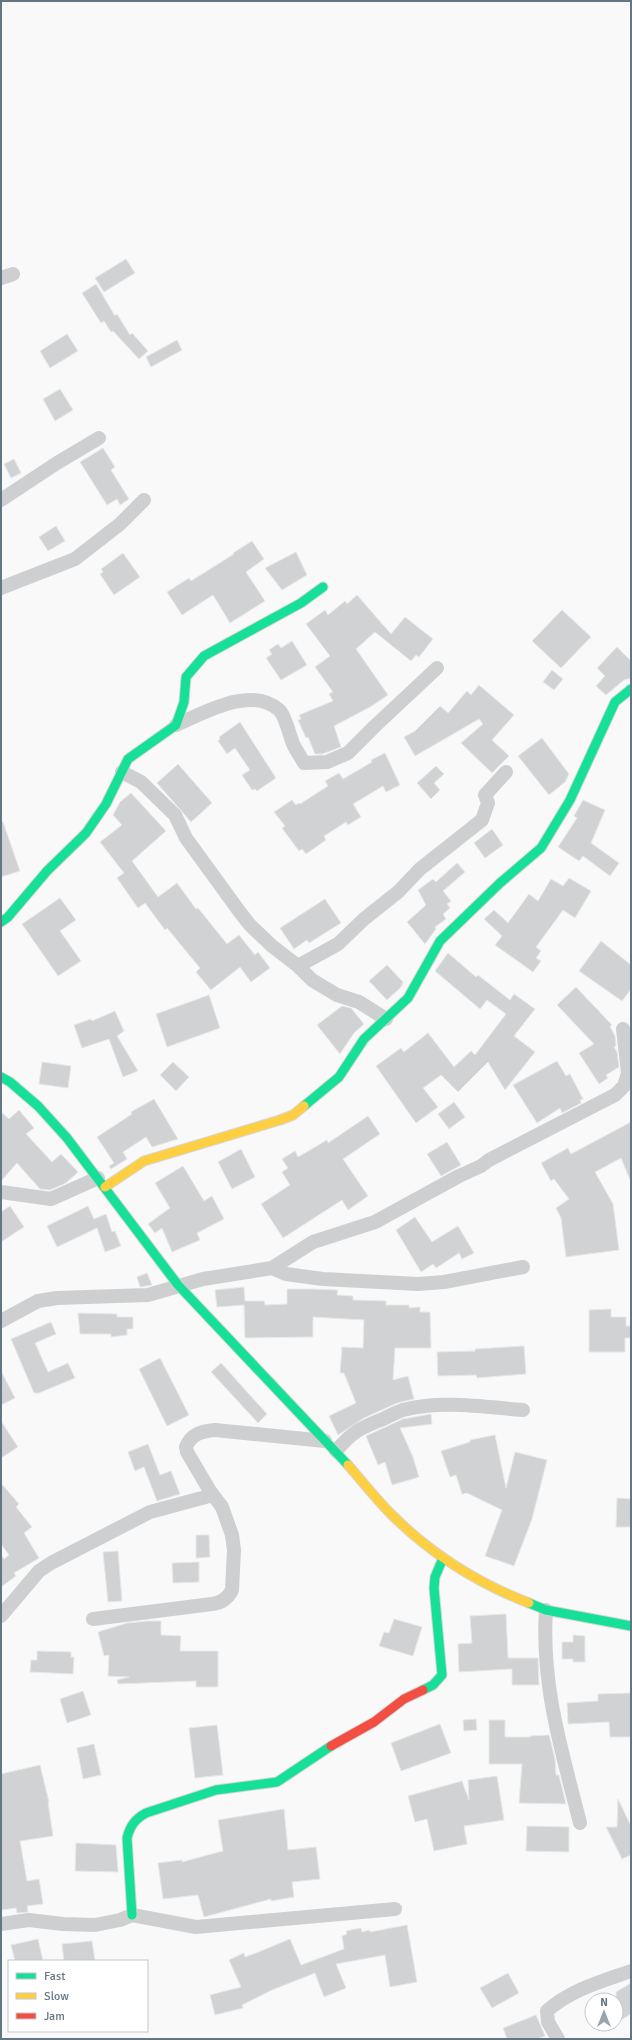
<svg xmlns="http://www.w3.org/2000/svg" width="632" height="2040" font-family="Signika,sans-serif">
  <rect width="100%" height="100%" fill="#f9f9f9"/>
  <path fill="#d0d2d3" stroke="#e8e8e8" d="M126 259 135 273 104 292 95 278Z
    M96 284 115 316 117 314 130 335 132 333 148 351 139 359 113 331 111 332 104 321 101 323 82 293Z
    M67 334 78 351 50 368 40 351Z
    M177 340 182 350 151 367 146 357Z
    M60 389 73 410 55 421 43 399Z
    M103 448 115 467 111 470 129 499 120 505 117 499 107 505 80 462Z
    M14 459 21 473 11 478 4 464Z
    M56 526 65 541 48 551 39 537Z
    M252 541 264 559 246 572 265 601 230 623 213 595 182 615 167 592 189 578 191 581 234 554 233 553Z
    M296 552 307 575 282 590 265 568Z
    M123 553 140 577 114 595 100 574 103 572 101 569Z
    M357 595 391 634 405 617 433 639 419 657 416 655 411 661 375 632 356 649 388 695 370 707 334 726 341 747 322 754H315L308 737 306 738 298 720 301 719 299 715 333 701 329 694 333 692 315 667 330 656 306 624 325 610 328 615 345 601 347 604Z
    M562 610 591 637 561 668 532 641Z
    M292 641 307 665 281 680 266 658 272 654 269 650 278 644 281 648Z
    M617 647 631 661V678L624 680 606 695 596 686 605 676 597 668Z
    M552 670 563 679 554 690 543 682Z
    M479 685 514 715 492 740 509 756 492 773 461 743 483 724 479 719 415 756 404 737 415 731 440 706 448 713 467 691 471 695Z
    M240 722 276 778 257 791 255 789 252 790 242 775 250 770 235 748 227 754 218 741 220 739 219 737Z
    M542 738 569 774 565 782 549 795 518 756Z
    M385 753 400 785 386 792 383 786 353 804 361 817 348 825 346 822 324 836 326 840 306 854 302 849 299 851 282 828 285 826 274 812 292 800 296 805 299 803 300 804 328 786 325 781 339 773 343 779 372 762 371 760Z
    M178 764 212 803 191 822 157 783Z
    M436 766 444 774 434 783 440 790 431 799 417 783Z
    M131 793 166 831 132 861 158 897 177 883 196 909 198 908 227 944 239 935 255 955 258 952 270 968 251 982 240 967 211 990 196 972 200 968 167 928 165 930 145 903 138 908 117 878 124 873 100 842 122 825 113 815 120 802Z
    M583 800 605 810 591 843 619 863 610 876 583 856 579 861 558 847 577 818 574 816Z
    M1 822H3L20 871 1 877Z
    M492 829 503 845 485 858 474 843Z
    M457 863 465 872 443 891 451 901 447 904 450 908 443 914 446 919 435 927 436 929 425 944 407 922 426 905 418 890 433 879 436 882Z
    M569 878 591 891 575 918 563 910 536 947 541 951 536 958 541 961 533 972 495 945 502 936 484 919 494 910 508 923 529 894 538 901 551 879 563 886Z
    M60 898 76 920 60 931 81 961 58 976 22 924Z
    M325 899 341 923 309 943 307 940 294 949 280 928Z
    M601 941 631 965V989L622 1001 579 971Z
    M448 953 476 977 478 975 510 1000 514 994 535 1009 514 1036 535 1052 505 1090 488 1062 458 1092 441 1075 423 1088 438 1107 416 1123 376 1066 401 1048 404 1052 428 1033 454 1067 471 1051 475 1055 506 1014 487 1000 480 1009 435 971Z
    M387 965 403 982 401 987 387 1000 369 981Z
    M576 987 612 1025 610 1027 615 1036 616 1046 614 1047 617 1052 619 1067 606 1075 608 1078 599 1084 579 1053 594 1044 557 1005Z
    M209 995 220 1028 167 1047 156 1014Z
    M342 1006 351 1008 364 1024 354 1033 340 1054 317 1025Z
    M115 1011 124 1031 117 1036 138 1071 123 1077 109 1039 82 1048 74 1025 91 1019 92 1021Z
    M557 1061 566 1076 570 1074 583 1099 580 1100 581 1103 562 1113 560 1108 537 1123 513 1085Z
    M42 1062 71 1066 68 1088 39 1084Z
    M173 1062 189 1077 176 1091 160 1075Z
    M154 1099 178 1139 152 1147 146 1137 123 1152 127 1159 111 1169 109 1166 114 1163 97 1137 132 1114 131 1112Z
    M454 1102 465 1117 449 1129 438 1114Z
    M19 1110 34 1128 26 1134 52 1162 61 1154 78 1172 66 1183 50 1190 40 1189 17 1163 1 1181V1112L9 1119Z
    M368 1116 380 1134 343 1159 368 1196 348 1210 342 1200 283 1238 261 1204 290 1185 282 1172 288 1168 282 1159 295 1151 298 1157 327 1140 328 1143Z
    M631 1122V1182L621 1158 595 1172 613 1204 619 1250 566 1257 561 1218 556 1208 569 1199 554 1179 551 1181 541 1163 568 1148 571 1154Z
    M447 1142 461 1165 441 1176 427 1154Z
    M241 1149 255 1177 232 1189 218 1162Z
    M183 1166 204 1201 212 1196 224 1219 197 1233 200 1240 172 1252 162 1228 155 1233 148 1224 170 1208 155 1183Z
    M10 1206 24 1227 1 1242V1212Z
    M88 1206 94 1219 106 1214 112 1232 115 1231 121 1246 105 1252 97 1228 57 1247 47 1226Z
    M415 1217 432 1242 458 1226 474 1253 462 1259 459 1253 436 1268 433 1264 421 1272 396 1230Z
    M147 1273 152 1285 140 1287 137 1277Z
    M244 1287 245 1301H264L265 1305 287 1304V1289H312L338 1290 337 1295 353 1296V1300L386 1301V1305H409V1308L420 1307V1312H430L431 1348H395L393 1380 408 1376 414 1399 397 1403 364 1418 338 1435 329 1416 356 1403 344 1373H340L342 1347 363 1348 364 1320 313 1317V1337L245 1338 244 1305 217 1307 215 1290Z
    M611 1309V1317H626V1326H631V1338H625V1352H589V1310Z
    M78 1313 117 1314V1317H133V1329H127V1335L111 1337V1334H80Z
    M51 1322 56 1334 35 1343 48 1372 68 1363 75 1378 39 1393H34L11 1339Z
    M524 1346 526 1374 477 1378 476 1375 438 1376 437 1352 475 1351V1349Z
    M160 1358 189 1415 167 1426 139 1369Z
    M221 1363 267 1414 258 1423 211 1372Z
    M1 1371 15 1398 1 1405Z
    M431 1414 432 1424 400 1428 413 1457 419 1477 392 1485 385 1462 378 1465 366 1436 403 1419Z
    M1 1421 18 1447 1 1458Z
    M495 1435 506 1488 515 1452 547 1460 532 1519 514 1566 485 1556 502 1510 467 1493 462 1494 456 1475 450 1477 441 1451 470 1442V1440Z
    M148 1444 160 1475 171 1471 180 1494 157 1501 144 1467 135 1471 128 1452Z
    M1 1483 19 1504 16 1507 32 1527 24 1533 39 1558 14 1573 16 1576 1 1587V1555L4 1559 9 1555 1 1544Z
    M617 1498 631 1499V1527H616Z
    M196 1535H209L210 1557 196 1558Z
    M118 1551 122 1601 108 1602 103 1552Z
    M199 1562V1582L173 1583 172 1563Z
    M506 1614 508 1658H538L539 1685H512V1669L459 1672 458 1644 472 1643 470 1616Z
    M394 1619 422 1627 413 1656 379 1646 384 1632 389 1633Z
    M148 1621H161V1635L181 1636 180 1651H218V1687H196V1681L118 1684 117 1680 129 1677 108 1676 109 1655 104 1656 98 1632 127 1623Z
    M573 1635 585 1636V1662H573V1659H562V1642H573Z
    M37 1651 71 1652V1657H74L73 1674 30 1672 31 1660H37Z
    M83 1691 91 1715 67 1723 60 1699Z
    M631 1693V1737H610L609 1722 568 1724 567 1703 598 1701V1694Z
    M476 1719 477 1730 464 1731 463 1720Z
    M489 1720H505V1737H530V1736L549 1735 555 1759 556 1775H559L566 1804 519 1803 522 1764H489Z
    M440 1724 451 1753 401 1771 391 1743Z
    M217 1725 223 1775 195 1778 189 1728Z
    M94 1744 101 1775 83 1779 77 1748Z
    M40 1765 49 1802H48L53 1836 20 1841 27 1881 39 1879 43 1904 27 1906 28 1912 17 1913 16 1908 1 1910V1774Z
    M497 1776 504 1820 464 1826 467 1844 434 1851 427 1819 415 1822 408 1796 462 1781 469 1800 468 1780Z
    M618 1799 631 1826V1855L622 1859 606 1827H617Z
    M284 1809 288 1850 316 1847 320 1879 292 1882 294 1897 271 1901V1899L204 1917 198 1895 163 1899 158 1863 182 1860V1862L223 1851 218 1820Z
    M527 1826 569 1827V1852L526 1851Z
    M76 1843 116 1845 118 1872 75 1871Z
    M407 1925 417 1982 390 1987 385 1955 336 1964 346 1988 324 1997 315 1973 272 1990 242 2005 243 2008 215 2015 210 1995 241 1987 229 1960 244 1953 245 1957 256 1953 290 1939 301 1965 344 1949 342 1936 347 1934 346 1931 361 1928 362 1932 370 1930V1932Z
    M38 1939 43 1961H15L11 1945Z
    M92 1941 95 1961H64L62 1944Z
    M508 1973 519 1993 492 2008 480 1988Z
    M631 1983V2014L616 2023V1992Z
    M536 2015 545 2036 537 2039H507L503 2028Z"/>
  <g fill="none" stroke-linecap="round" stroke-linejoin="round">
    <g stroke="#d5d6d7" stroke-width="11">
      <path id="fast" d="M1 922 8 917 47 871 86 833 106 804 128 759 176 725 184 702 186 677 204 656 301 603 323 587
        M1 1077 10 1082 38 1106 67 1138 178 1285 348 1465
        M304 1106 339 1077 364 1039 408 998 440 941 500 883 541 848 570 800 615 702 631 689
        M529 1603 546 1610 631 1626
        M423 1690 433 1685 442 1675 434 1588 435 1577 443 1558
        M132 1915 127 1838C130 1826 135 1819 146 1813L216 1790 277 1782 331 1746"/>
    </g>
    <g stroke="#d5d6d7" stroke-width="11">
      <path id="slow" d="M105 1187 144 1161 280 1120 293 1115 304 1106
        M348 1465C362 1481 376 1499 391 1514 431 1554 477 1583 529 1603"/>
    </g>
    <g stroke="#d5d6d7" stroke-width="11">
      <path id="jam" d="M331 1746 374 1722 404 1699 423 1690"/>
    </g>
    <path stroke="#cecfd0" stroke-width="14" d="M1 278 13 274
      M1 500 57 463 99 438
      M1 588 75 559 120 524 144 500
      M176 725C204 713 251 685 279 710 285 715 290 736 293 744 296 750 300 756 304 763L327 762 348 753 375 726 437 668
      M122 772 141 782 175 815 186 838 239 911 250 925 272 946 298 966 312 980 337 995 359 1002 386 1019
      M298 966 338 944 364 919 398 892 420 869 482 820 488 803 485 795 506 772
      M1 1192 51 1199 98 1178
      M272 1268 286 1274 323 1279 418 1284 444 1282 523 1267
      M1 1321 38 1301 57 1298 148 1295 203 1279 272 1268 313 1242 375 1222 459 1176 481 1166 489 1160 615 1095 624 1086 628 1073 623 1029
      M336 1451C352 1432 360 1428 383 1419 390 1416 396 1412 403 1410 442 1400 484 1407 523 1410
      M546 1610C541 1686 562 1751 580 1823
      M1 1616 39 1571 51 1563 150 1512 213 1495
      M93 1619 212 1604C221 1603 228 1598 232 1590L234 1550 232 1535 222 1507 210 1491 187 1452 186 1447C191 1434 202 1431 215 1430L325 1441
      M1 1924 29 1920 63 1924 95 1925 120 1920 132 1915 196 1927 395 1909
      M558 2039 548 2022 547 2011C570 1990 602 1981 631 1971"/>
    <use href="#fast" stroke="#16e098" stroke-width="9"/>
    <use href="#slow" stroke="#ffcf43" stroke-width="9"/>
    <use href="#jam" stroke="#f24e42" stroke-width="9"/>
  </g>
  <rect width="632" height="2040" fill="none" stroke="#657683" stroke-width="4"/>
  <rect x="8" y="1960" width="140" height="72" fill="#ffffff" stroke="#c1c8cd"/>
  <rect x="16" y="1973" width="20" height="6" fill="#16e098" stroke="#c1c8cd"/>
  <text x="44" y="1980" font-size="12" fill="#657683">Fast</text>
  <rect x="16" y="1993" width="20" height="6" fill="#ffcf43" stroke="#c1c8cd"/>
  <text x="44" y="2000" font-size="12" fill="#657683">Slow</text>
  <rect x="16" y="2013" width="20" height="6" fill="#f24e42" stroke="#c1c8cd"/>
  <text x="44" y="2020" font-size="12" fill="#657683">Jam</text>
  <g transform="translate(604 2012)"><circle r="19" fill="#ffffff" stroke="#c1c8cd"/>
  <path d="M0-3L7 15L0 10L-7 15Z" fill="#99a4ac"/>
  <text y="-6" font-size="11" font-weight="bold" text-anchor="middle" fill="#657683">N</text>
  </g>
</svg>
